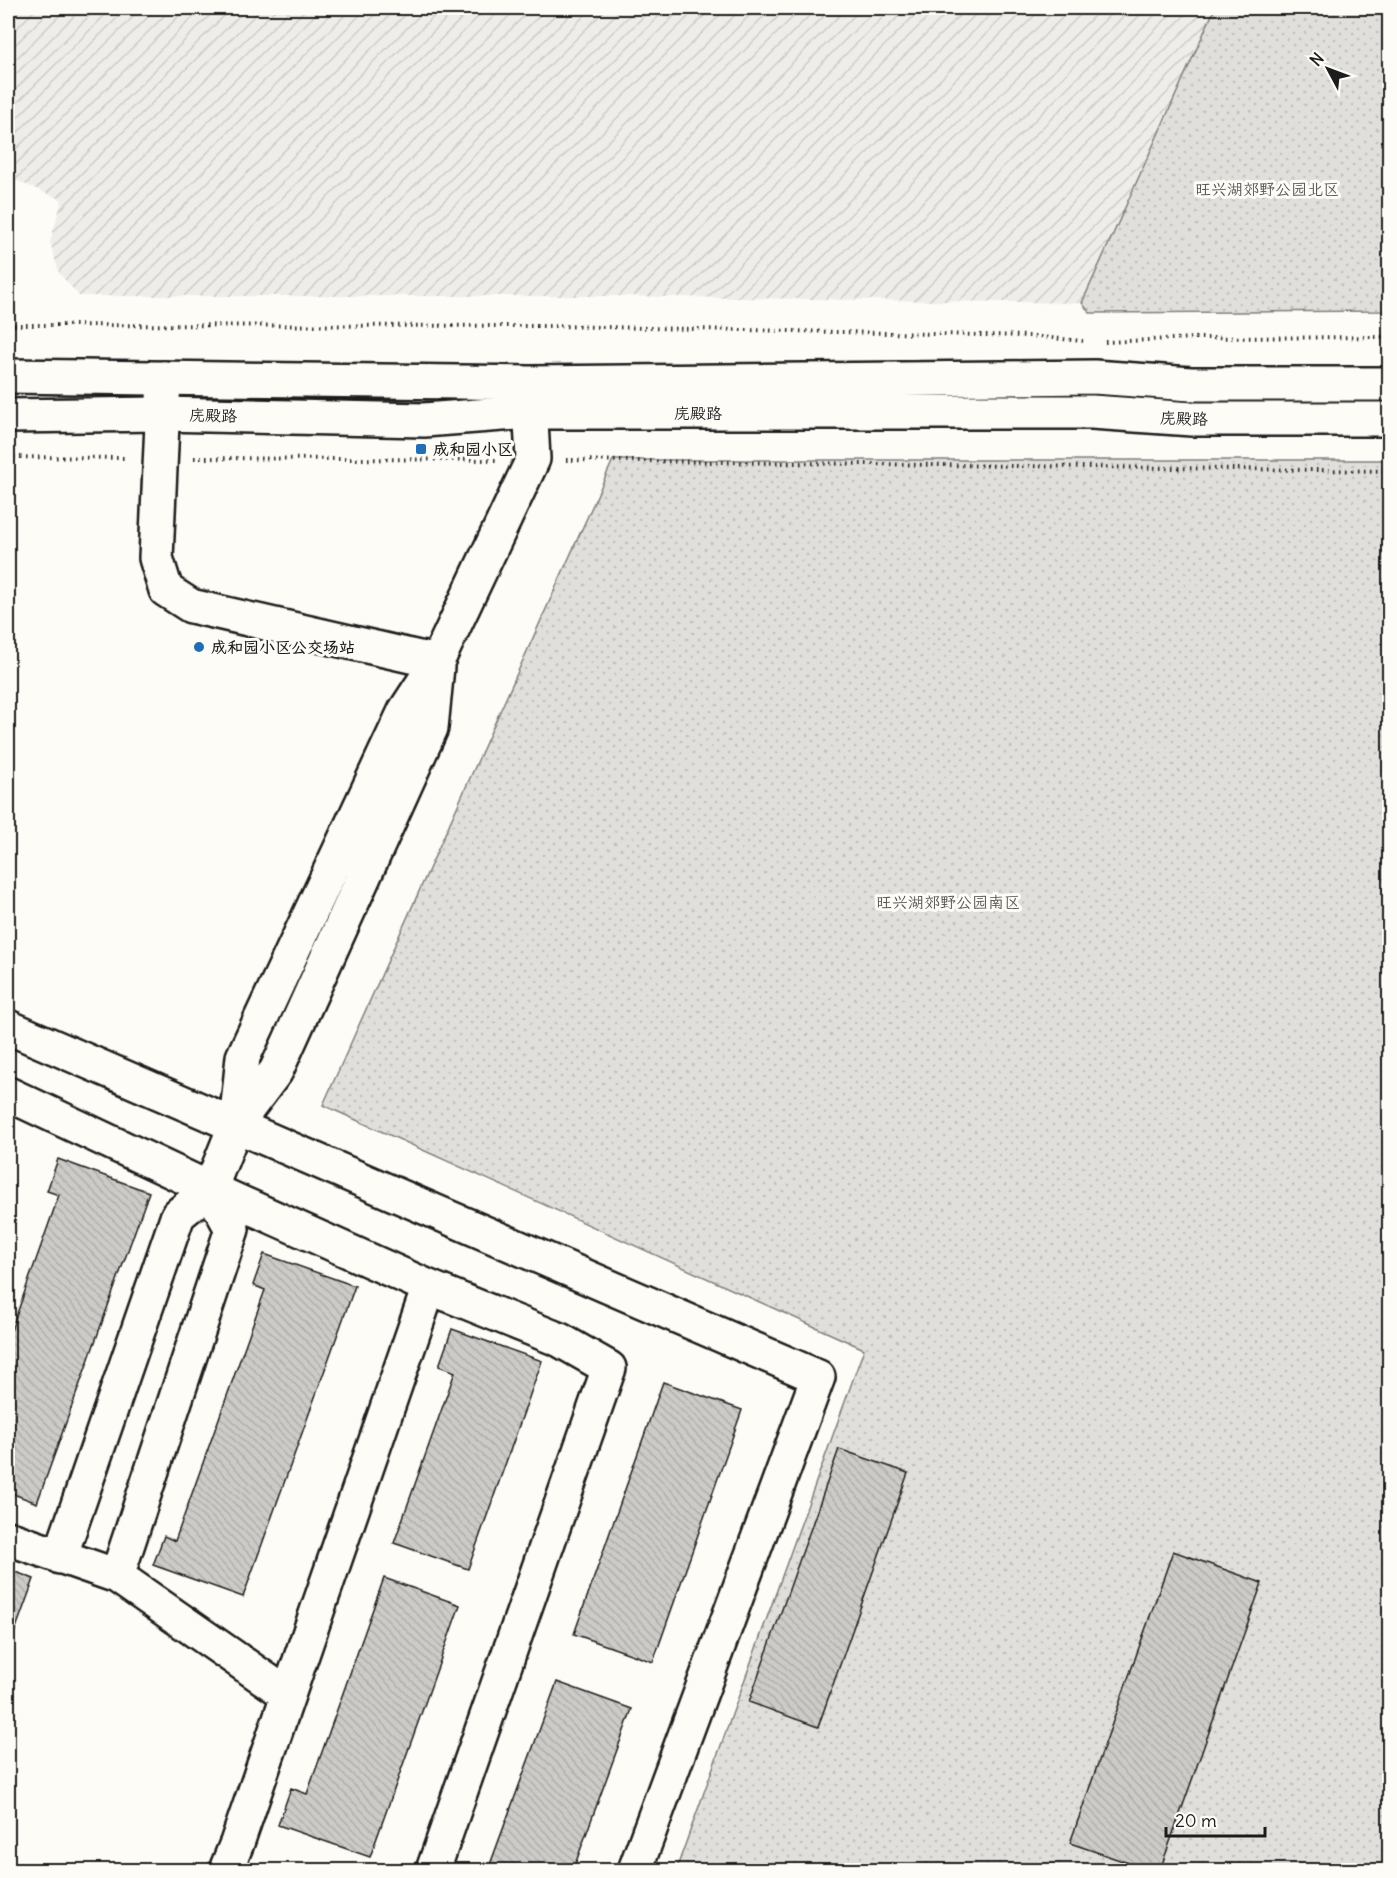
<svg xmlns="http://www.w3.org/2000/svg" width="1397" height="1878" font-family="Delius,'LXGW WenKai TC',sans-serif">
  <defs>
    <pattern id="industrial-furrows" width="10" height="10" patternUnits="userSpaceOnUse" patternTransform="scale(1.5)"><rect width="10" height="10" fill="#eeede9"/><path d="M-1 1l2-2M0 10L10 0M9 11l2-2" fill="none" stroke="#cccbc7"/></pattern>
    <pattern id="park-dots" width="8" height="8" patternUnits="userSpaceOnUse" patternTransform="scale(1.5)"><rect width="8" height="8" fill="#e0dfdb"/><path d="M2 2h.1M6 6h.1" fill="none" stroke="#c0bfbb" stroke-width="1.8" stroke-linecap="round"/></pattern>
    <pattern id="building-back-hatch" width="6" height="6" patternUnits="userSpaceOnUse" patternTransform="scale(1.5)"><rect width="6" height="6" fill="#cccbc8"/><path d="M-1 5l2 2M0 0l6 6M5-1l2 2" fill="none" stroke="#afaeab"/></pattern>
  </defs>
  <rect width="100%" height="100%" fill="#fdfcf7"/>
  <filter id="ink" filterUnits="userSpaceOnUse"><feTurbulence type="fractalNoise" baseFrequency=".0167" numOctaves="2"/><feDisplacementMap in="SourceGraphic" scale="12" xChannelSelector="R" yChannelSelector="G"/><feConvolveMatrix kernelMatrix="1 2 1 2 8 2 1 2 1" color-interpolation-filters="sRGB"/></filter>
  <g filter="url(#ink)">
    <path fill="url(#industrial-furrows)" d="M17 8H1215L1082 303 610 296H79L59 273 50 242 62 200 8 177V28Z"/>
    <path fill="url(#park-dots)" stroke="#7e7e7c" stroke-width="1.5" d="M1215 8H1389V311L1090 313 1082 303Z
      M613 460H1389V1870H676L864 1349 323 1105Z"/>
    <path fill="url(#building-back-hatch)" stroke="#1c1c1c" stroke-width="1.5" d="M58 1159 149 1192 37 1503 8 1492V1339L59 1195 47 1191Z
      M264 1254 355 1286 243 1597 153 1565 164 1536 175 1541 265 1290 253 1285Z
      M452 1329 542 1361 468 1569 394 1543 455 1372 439 1366Z
      M663 1382 742 1410 653 1662 574 1634Z
      M839 1449 908 1473 818 1727 749 1702Z
      M1173 1551 1262 1583 1160 1870H1149L1070 1843Z
      M8 1569 34 1579 8 1650Z
      M384 1578 460 1605 370 1857 278 1825 291 1788 307 1794Z
      M557 1682 632 1709 573 1870H488Z"/>
    <g fill="none" stroke-linecap="round" stroke-linejoin="round">
      <g stroke="#1c1c1c" stroke-width="38">
        <path id="minor" d="M164 378 156 558 166 590 191 606 437 662
          M8 1027 818 1377 635 1870
          M8 1094 210 1189 429 1287 560 1340 609 1368 433 1870
          M236 1124 276 1071 431 728 437 667
          M210 1189 236 1124 243 1057 405 711 437 662 533 459 529 384
          M8 1538 117 1576 288 1695
          M60 1557 178 1215 210 1189 232 1229 117 1576
          M226 1870 237 1843 429 1287"/>
      </g>
      <g stroke="#1c1c1c" stroke-width="38">
        <path id="major" d="M8 376 529 383 1094 377 1191 384H1390
          M8 416 162 414 424 420 530 412H1092L1192 419H1390"/>
      </g>
      <path stroke="#1c1c1c" stroke-width="4" stroke-dasharray="1.5 4.5" stroke-linecap="butt" d="M8 325 555 326 1030 336 1083 341
        M1105 342 1194 338 1390 337
        M8 457 127 458
        M194 458 496 460
        M566 460 1390 471"/>
      <use href="#minor" stroke="#fdfcf7" stroke-width="33"/>
      <use href="#major" stroke="#fdfcf7" stroke-width="33"/>
    </g>
  </g>
  <g fill="#1f6fb2" stroke="#fdfcf7" stroke-width="2">
    <rect x="415" y="443" width="12" height="12" rx="3"/>
    <circle cx="199" cy="647" r="6"/>
  </g>
  <g text-anchor="middle" dominant-baseline="central" stroke-width="6" stroke-linejoin="round" paint-order="stroke">
    <g font-size="16" fill="#575655" stroke="#fdfcf7">
      <text x="1267" y="189">旺兴湖郊野公园北区</text>
      <text x="948" y="902">旺兴湖郊野公园南区</text>
    </g>
    <g font-size="16" fill="#1c1c1c" stroke="#fdfcf7">
      <text x="698" y="413">庑殿路</text>
      <text transform="translate(213 415) rotate(1)">庑殿路</text>
      <text transform="translate(1184 418) rotate(2)">庑殿路</text>
    </g>
    <g font-size="16" font-weight="bold" fill="#1c1c1c" stroke="#fdfcf7" text-anchor="start">
      <text x="433" y="449">成和园小区</text>
      <text x="211" y="647">成和园小区公交场站</text>
    </g>
  </g>
  <rect width="1397" height="1878" fill="none" stroke="#fdfcf7" stroke-width="30"/>
  <rect x="15" y="15" width="1367" height="1848" fill="none" stroke="#1c1c1c" stroke-width="2" filter="url(#ink)"/>
  <g transform="translate(1328 69) rotate(311)" stroke="#fdfcf7" stroke-width="4.5" paint-order="stroke">
  <path d="M0-4.5L10 22L0 15L-10 22Z" fill="#1c1c1c"/>
  <text y="-9" font-size="16" font-weight="bold" text-anchor="middle" fill="#1c1c1c">N</text>
  </g>
  <path d="M1166 1827v9h99v-9" fill="none" stroke="#1c1c1c" stroke-width="3"/>
  <text x="1175" y="1827" font-size="18" fill="#1c1c1c" stroke="#fdfcf7" stroke-width="4.5" paint-order="stroke">20 m</text>
</svg>
